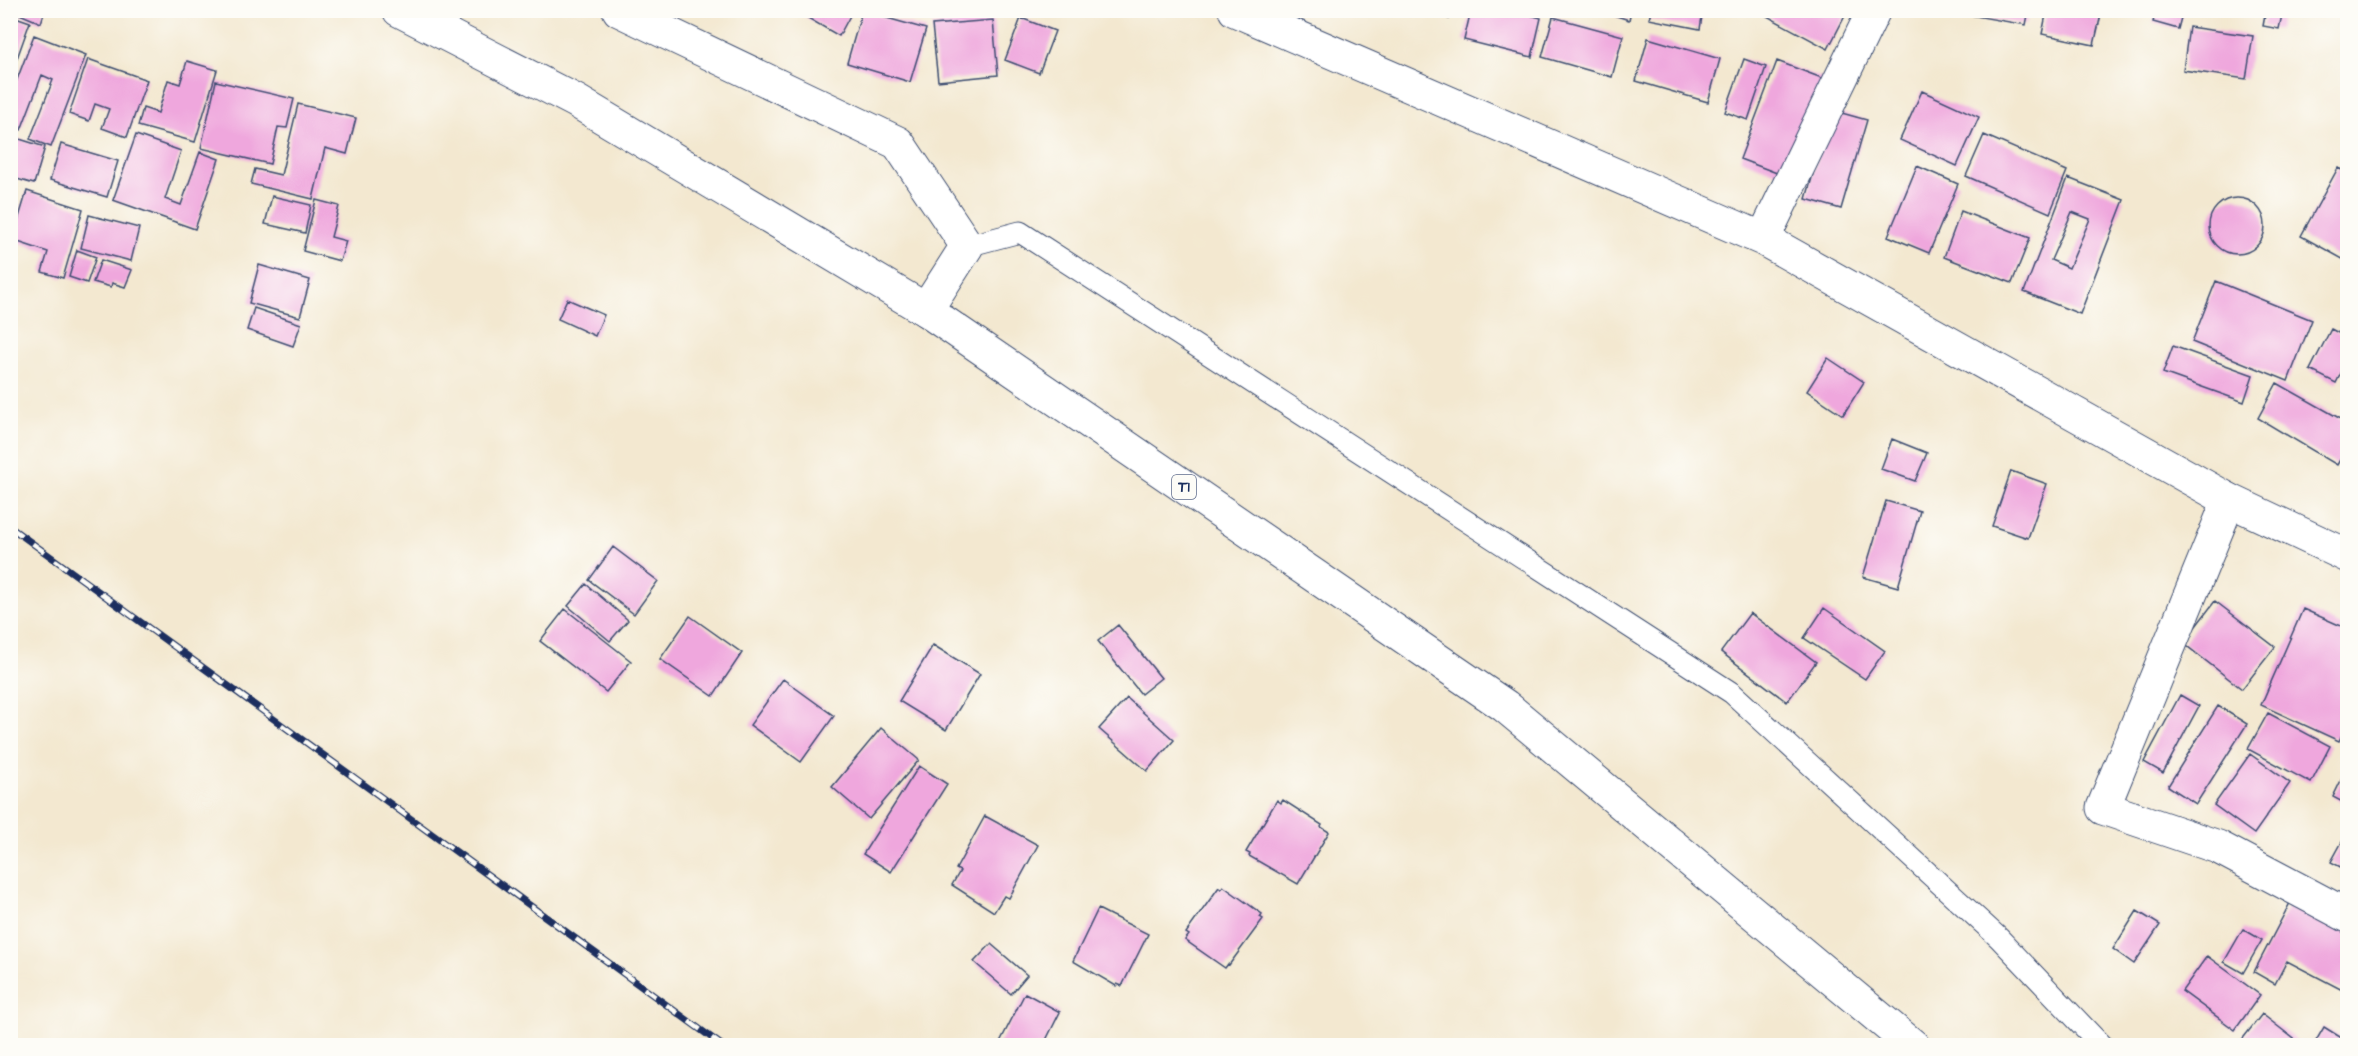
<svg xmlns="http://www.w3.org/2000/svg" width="2358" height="1056" font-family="'Architects Daughter',sans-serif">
  <rect width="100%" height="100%" fill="#fdfcf7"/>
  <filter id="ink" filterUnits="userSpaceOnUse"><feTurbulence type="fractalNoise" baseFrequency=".0167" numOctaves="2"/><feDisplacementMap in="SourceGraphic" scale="12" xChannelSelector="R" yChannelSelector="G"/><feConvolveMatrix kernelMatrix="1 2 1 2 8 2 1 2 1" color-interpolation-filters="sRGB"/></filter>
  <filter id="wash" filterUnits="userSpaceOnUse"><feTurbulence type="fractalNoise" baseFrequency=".008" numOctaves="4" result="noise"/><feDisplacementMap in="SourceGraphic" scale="24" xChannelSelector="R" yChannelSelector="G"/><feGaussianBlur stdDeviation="1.35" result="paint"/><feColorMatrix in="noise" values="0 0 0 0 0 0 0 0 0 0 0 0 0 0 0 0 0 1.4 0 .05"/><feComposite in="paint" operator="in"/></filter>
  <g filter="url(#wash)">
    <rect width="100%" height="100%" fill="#f3e8d0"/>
    <g id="blocks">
      <path fill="#efa7dd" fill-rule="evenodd" d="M10 10H45L41 23Z
        M794 10H853L839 36Z
        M1430 10H1453L1449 19Z
        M1471 10H1512L1541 18 1532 57 1464 40Z
        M1598 10H1631L1629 20Z
        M1651 10H1703L1700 29 1649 19Z
        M1767 10H1848L1828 49 1765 15Z
        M1965 10H2029L2026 25 1964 14Z
        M2047 10H2102L2094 45 2042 34Z
        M2156 10H2183L2178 29 2153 22Z
        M2266 10H2283L2279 29 2263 26Z
        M862 11 926 29 910 82 847 63Z
        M10 15 30 22 11 75H10Z
        M1553 17 1623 36 1612 77 1542 57Z
        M1021 18 1055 31 1039 73 1005 60Z
        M993 20 998 75 938 81 932 25Z
        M2189 27 2253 36 2246 79 2183 70Z
        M34 35 86 55 51 147 30 139 53 80 42 75 21 130 10 125V98Z
        M1648 38 1720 59 1708 102 1636 81Z
        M88 59 147 80 127 137 102 128 109 109 95 104 89 121 69 114Z
        M1744 59 1766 67 1748 120 1725 112Z
        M187 61 217 70 195 142 138 126 143 108 158 113 168 80 180 84Z
        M1777 61 1827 80 1790 178 1740 159Z
        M216 81 294 99 287 128 278 127 270 164 201 148Z
        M1922 91 1979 117 1957 166 1900 140Z
        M298 104 356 118 347 154 325 148 313 199 251 184 255 169 281 175Z
        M1831 110 1867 120 1841 209 1806 199Z
        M136 135 181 151 165 199 181 205 200 152 219 159 195 229 113 200Z
        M1984 135 2067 171 2050 213 1966 176Z
        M10 136 45 147 34 184 10 177Z
        M61 144 118 161 107 197 50 180Z
        M1917 166 1958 184 1929 253 1888 236Z
        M2338 168 2348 173V262L2301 236Z
        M2068 178 2124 200 2080 314 2024 292ZM2072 212 2090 219 2069 268 2051 260Z
        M27 191 83 209 63 278 42 272 48 252 12 240Z
        M272 196 311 205 305 233 265 224Z
        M2209 226a28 28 0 1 1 56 0a28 28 0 1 1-56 0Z
        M316 200 339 206 331 237 346 241 340 261 303 251Z
        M1961 211 2030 238 2012 283 1944 257Z
        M89 215 139 228 131 261 81 248Z
        M77 250 96 257 87 283 69 277Z
        M101 260 132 270 125 287 112 283 111 287 93 282Z
        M259 265 310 280 300 317 249 303Z
        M2216 281 2312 320 2288 381 2192 342Z
        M567 299 604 315 595 336 558 319Z
        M254 308 301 324 293 346 247 330Z
        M2331 329 2348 338V359L2336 383 2310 370Z
        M2173 346 2253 375 2244 402 2163 373Z
        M1828 358 1864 382 1843 415 1807 391Z
        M2277 383 2348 423V446L2337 465 2258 418Z
        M1892 439 1927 453 1915 481 1881 469Z
        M2011 471 2047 484 2028 538 1992 526Z
        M1886 501 1920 511 1898 587 1863 577Z
        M613 547 658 581 634 614 589 580Z
        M586 584 628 620 610 641 568 606Z
        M2215 601 2275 647 2242 689 2183 643Z
        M1824 608 1885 651 1865 679 1804 638Z
        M565 609 631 661 606 692 540 641Z
        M2303 609 2348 629V722L2339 741 2261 705Z
        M1750 613 1816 662 1787 702 1721 652Z
        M690 616 742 653 713 696 660 659Z
        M1118 625 1161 678 1141 694 1098 641Z
        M933 645 980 674 946 730 899 701Z
        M783 679 834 716 801 762 750 725Z
        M2180 695 2199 706 2163 773 2144 762Z
        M1127 698 1174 740 1147 771 1099 729Z
        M2218 706 2247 724 2196 804 2168 786Z
        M2268 713 2330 746 2311 783 2248 749Z
        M881 728 919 760 869 819 832 787Z
        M2250 754 2290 783 2254 834 2214 805Z
        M919 766 947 784 891 872 863 854Z
        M2348 766V805L2333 797Z
        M1277 800 1281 803 1283 800 1322 825 1321 827 1329 832 1298 884 1249 856 1250 854 1246 852Z
        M985 816 1038 845 1009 898 1004 896 994 912 952 885 960 871 956 869Z
        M2348 831V871L2331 862Z
        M1223 886 1262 914 1260 917 1263 919 1229 965 1228 964 1225 968 1185 940 1189 935 1186 933 1219 887 1221 889Z
        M2291 901 2348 931V993L2287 961 2275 984 2254 972Z
        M1098 909 1148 934 1122 986 1117 984 1116 986 1073 961Z
        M2137 911 2160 925 2134 964 2113 949Z
        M2243 929 2262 940 2243 973 2224 962Z
        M991 944 1027 975 1011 994 974 962Z
        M2207 956 2260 995 2235 1030 2182 991Z
        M1025 993 1060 1012 1043 1046H998Z
        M2262 1014 2298 1042 2296 1046H2237Z
        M2324 1027 2348 1042V1046H2313Z"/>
    </g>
  </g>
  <g filter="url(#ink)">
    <use href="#blocks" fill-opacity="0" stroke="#3b4b6f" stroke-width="1.5"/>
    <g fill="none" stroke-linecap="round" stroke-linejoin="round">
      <g stroke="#3b4b6f" stroke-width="23">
        <path id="lane" d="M967 246 1020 232 1732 693 1999 938 2102 1046"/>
      </g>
      <g stroke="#3b4b6f" stroke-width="35">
        <path id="street" d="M619 10 898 143 967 246 926 310
          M1235 10 1763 239 2229 500 2348 556
          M1763 239 1874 10"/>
      </g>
      <g stroke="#3b4b6f" stroke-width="35">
        <path id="secondary" d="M2229 500 2103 808 2218 847 2348 916"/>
      </g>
      <g stroke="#3b4b6f" stroke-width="35">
        <path id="highway" d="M399 10 576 101 926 310 1505 706 1913 1046"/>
      </g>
      <use href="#lane" stroke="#fff" stroke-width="21"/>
      <use href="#street" stroke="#fff" stroke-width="33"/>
      <use href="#secondary" stroke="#fff" stroke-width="33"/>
      <use href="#highway" stroke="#fff" stroke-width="33"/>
      <g stroke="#1b2f5e" stroke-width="7">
        <path id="rail" d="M10 527 723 1046"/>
      </g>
      <use href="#rail" stroke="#fdfcf7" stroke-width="4.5" stroke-dasharray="14" stroke-linecap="butt"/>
    </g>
  </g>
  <g text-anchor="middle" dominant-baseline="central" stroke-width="4.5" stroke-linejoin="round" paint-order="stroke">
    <rect fill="#fdfcf7" stroke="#5f6c8c" stroke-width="1.5" x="1172" y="475" width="24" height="24" rx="4.5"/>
    <g font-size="15" font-weight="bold" fill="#1b2f5e">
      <text x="1184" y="487">T1</text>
    </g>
  </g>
  <rect width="2358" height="1056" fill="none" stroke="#fdfcf7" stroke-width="36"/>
</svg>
